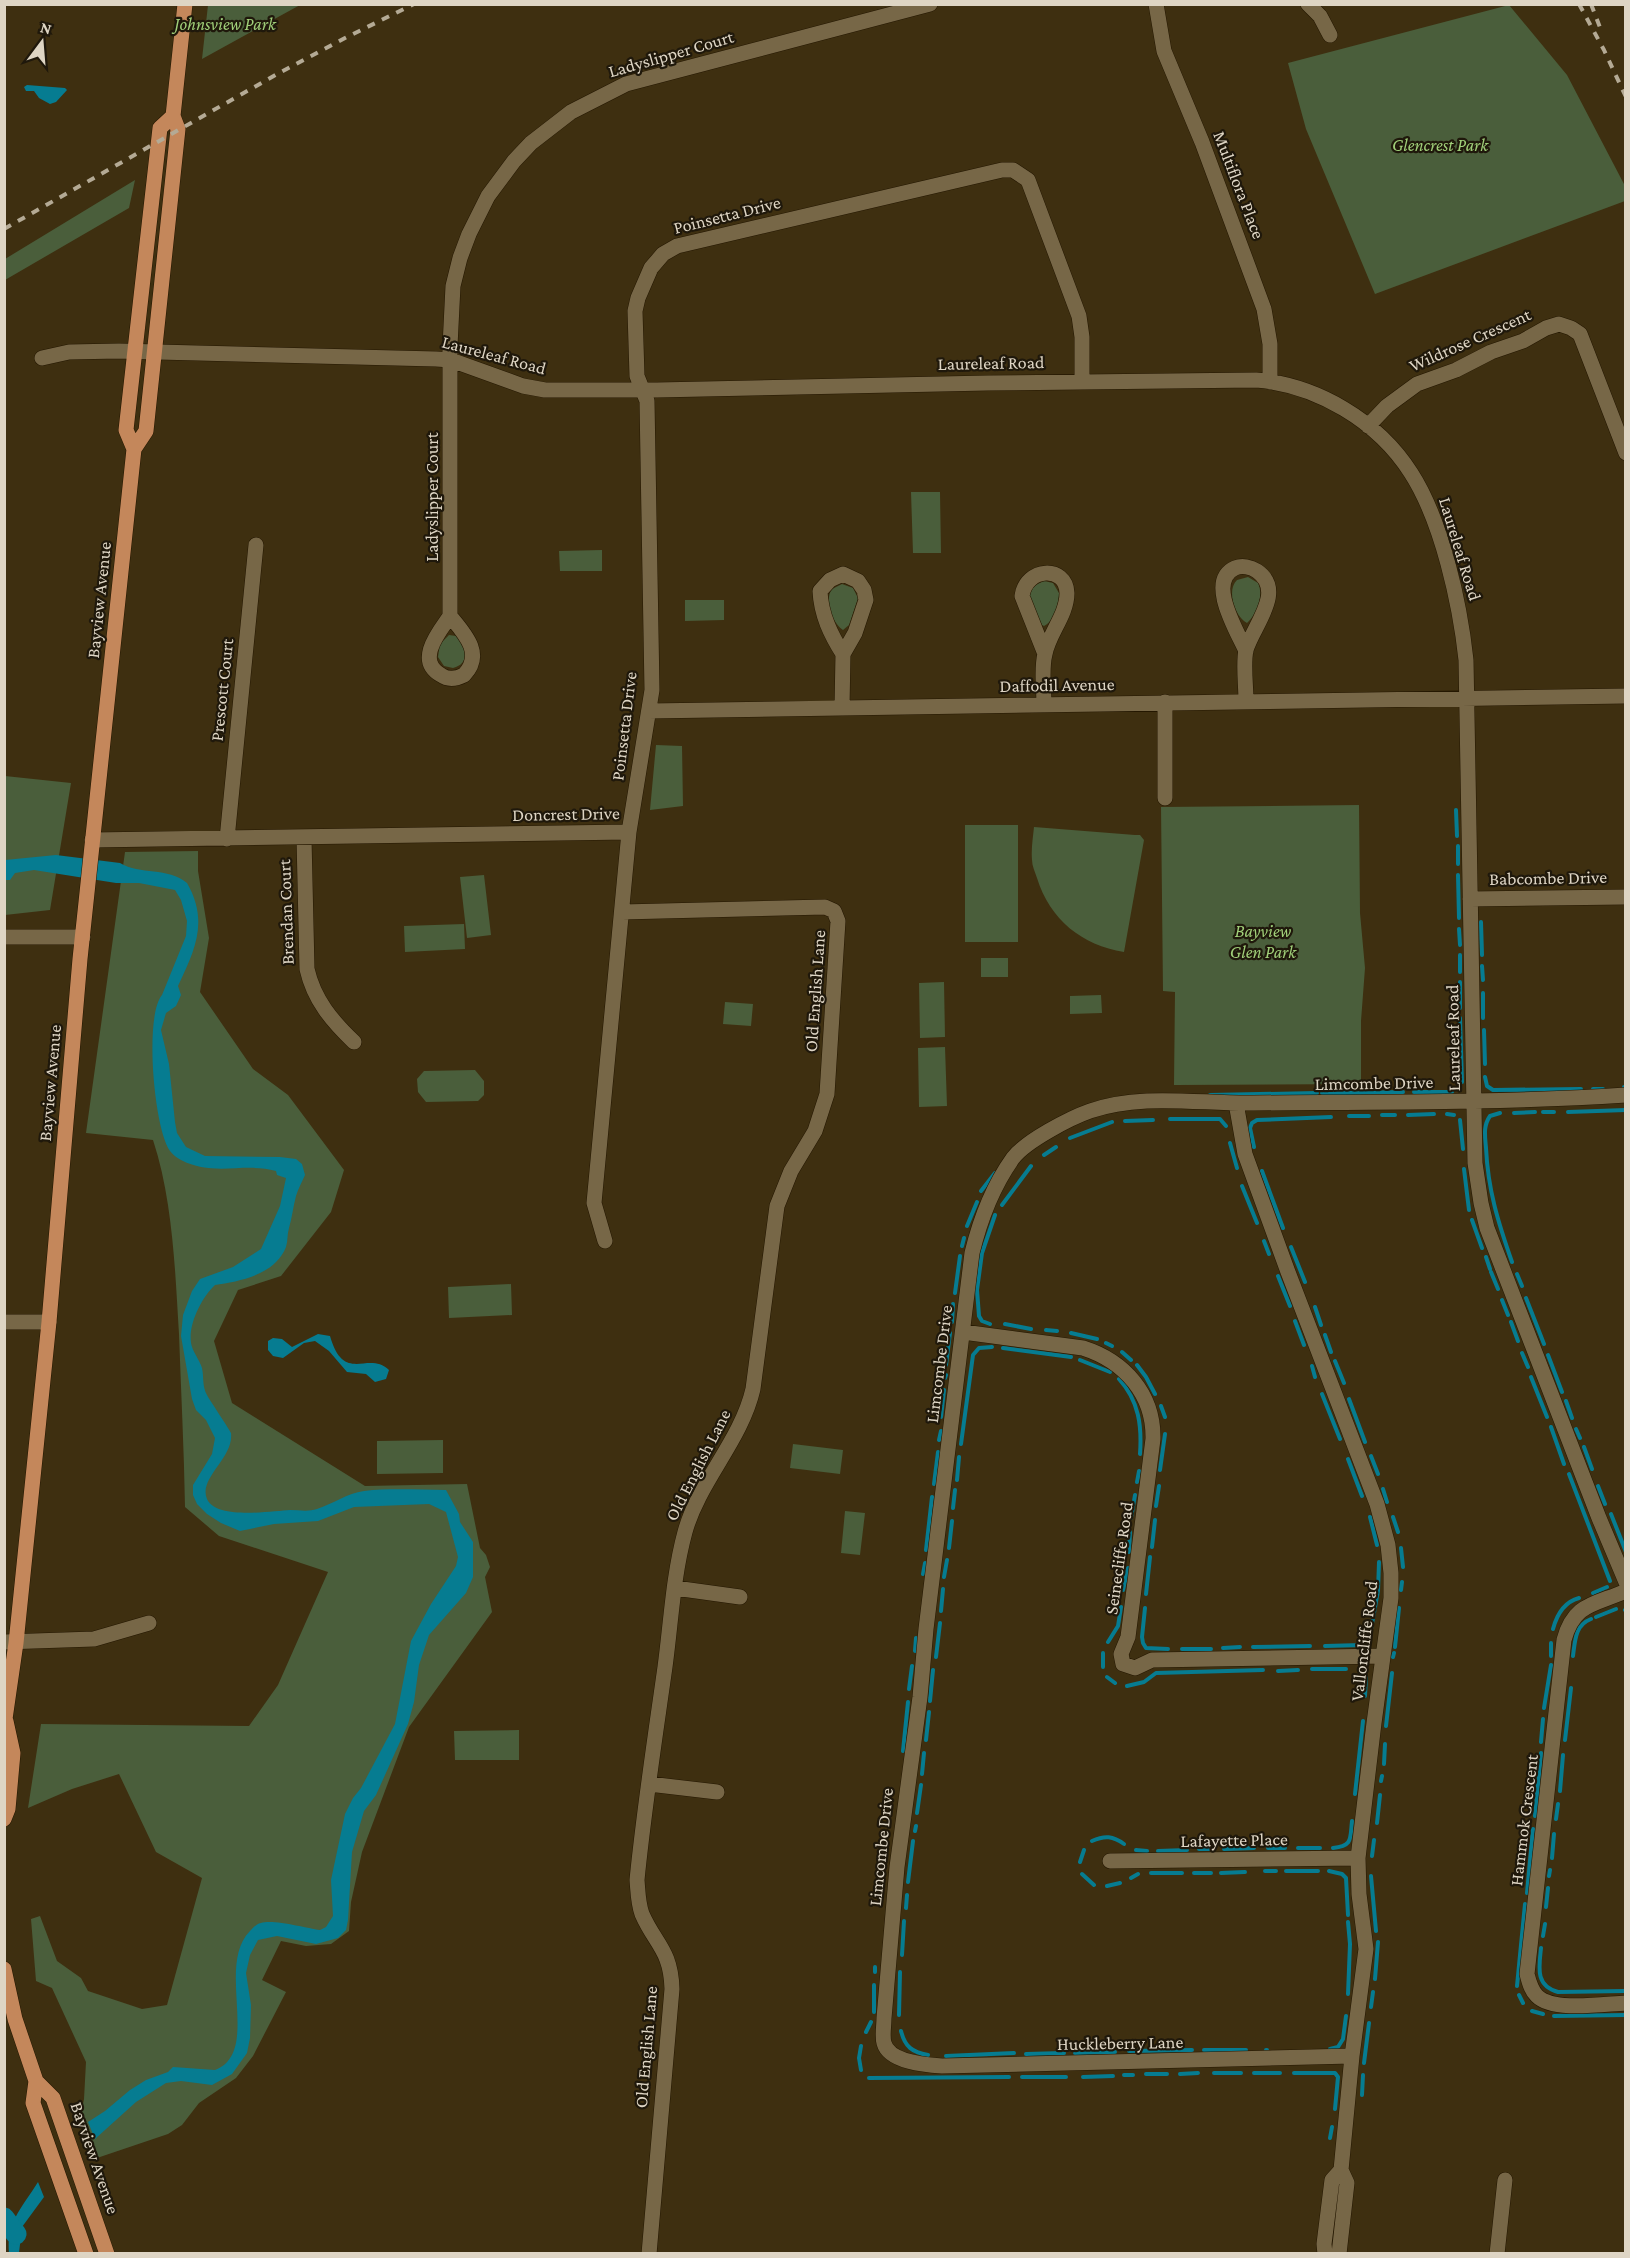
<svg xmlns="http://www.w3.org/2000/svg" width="1630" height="2258" font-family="'Crimson Pro',serif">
  <rect width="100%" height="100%" fill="#3e2f10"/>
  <path fill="#4a5e3b" d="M208 5V4L300 5 202 59Z
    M1509 5 1567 75 1625 186V201L1375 294 1306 129 1288 63Z
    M135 180 129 208 5 280V259Z
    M911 492H940L941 553H913Z
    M602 550V571H560L559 551Z
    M1248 577 1258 583C1264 595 1257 614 1247 623 1235 617 1226 590 1237 580Z
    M1044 581 1053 583 1059 593C1059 603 1054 622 1044 626L1042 625C1033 608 1019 591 1044 581Z
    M842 584 853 588 858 598 849 625 843 630C832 623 824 600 832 589Z
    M685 600H724V620L685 621Z
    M449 635 456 636C466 647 471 663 453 668L444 666 438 657 440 644Z
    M656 745 682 746 683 806 650 810Z
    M5 776 71 783 50 910 5 915Z
    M1359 805 1360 913 1365 968 1361 1021V1084L1174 1085 1175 992 1163 991 1161 807Z
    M965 825H1018V942H965Z
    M1034 827 1135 835H1140L1144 840 1124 952C1082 945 1050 920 1037 878 1035 872 1032 866 1032 860 1031 849 1033 837 1034 827Z
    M198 851V871L209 938 200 992 253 1069 288 1095 344 1170 331 1212 281 1276 238 1290 214 1341 232 1403 365 1486 467 1484 480 1548 486 1555 490 1567 485 1577 492 1612 409 1727 362 1852 351 1902 349 1931 331 1944 306 1946 281 1941 262 1980 286 1992 253 2056 236 2078 199 2103 182 2125 168 2134 97 2158 80 2119 84 2099 86 2062 52 1988 36 1981 31 1919 40 1916 57 1961 81 1978 88 1991 142 2009 167 2005 202 1878 156 1852 119 1774 72 1789 28 1808 41 1724 249 1726 278 1685 328 1572 219 1536 185 1507C184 1449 181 1392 179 1334 175 1270 173 1201 153 1140L86 1133 125 852Z
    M484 875 491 935 467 938 460 877Z
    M464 924 465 949 405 952 404 926Z
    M981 958H1008V977H981Z
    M944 982 945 1037 920 1038 919 983Z
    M1101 995 1102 1013 1070 1014V996Z
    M725 1002 753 1004 751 1026 723 1024Z
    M945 1047 947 1106 919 1107 918 1048Z
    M475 1070 484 1081V1095L478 1101 426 1102 418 1092 417 1079 424 1071Z
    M511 1284 512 1315 449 1318 448 1287Z
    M443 1440V1473L377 1474V1441Z
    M793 1444 843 1450 840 1474 790 1468Z
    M845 1511 865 1513 860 1555 841 1553Z
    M519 1730V1760H455L454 1731Z"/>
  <path fill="#067c91" d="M27 85 65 88 67 90 56 102 50 104 39 98 34 91H26L24 87Z
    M56 855 120 863C140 875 168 867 187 883 209 921 195 950 178 986L181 995 176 1006 166 1013 161 1030 169 1064 175 1122 177 1133 186 1147 205 1156 280 1157 296 1159 302 1164 305 1175C302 1182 298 1189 296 1196 293 1207 292 1218 289 1228 287 1234 288 1241 286 1247 275 1275 240 1281 215 1285 201 1298 186 1328 192 1347 195 1355 200 1361 202 1368 204 1377 202 1386 207 1395 210 1401 230 1430 231 1433 234 1458 198 1478 207 1499 216 1520 272 1511 290 1510 299 1510 308 1512 317 1509 333 1504 347 1493 364 1491 391 1488 419 1490 446 1490L459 1514 460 1522 473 1542V1577L466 1593 429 1635 419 1665 414 1702 408 1724 376 1795 364 1811 352 1852 348 1920 346 1930 338 1938 316 1944 277 1936 258 1940 250 1955 246 1973 251 2005 250 2038 247 2053 232 2074 212 2085 181 2081 166 2083 136 2102 95 2139 88 2122 105 2111 130 2090 146 2080 168 2072 173 2067 215 2070C262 2052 215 1966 250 1931 253 1928 256 1924 261 1923 273 1919 306 1928 320 1930L326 1927 333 1916 331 1880 345 1814 353 1798 361 1788 395 1724 411 1641 431 1604 456 1566 458 1557 446 1512 429 1504 354 1507 318 1521 274 1524 240 1531 221 1523 207 1514 197 1504 193 1495V1485L212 1454 215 1438 206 1420 196 1410 192 1399 181 1336 183 1315 192 1291 200 1279 233 1267 261 1249 280 1206 286 1178 277 1175 276 1171C245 1162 213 1177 181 1160 177 1158 173 1155 170 1151 154 1129 144 1016 162 995L186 936 187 921 181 900 175 890 139 883H116L34 870 15 873 10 880H5V860Z
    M318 1334 330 1336C344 1385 368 1350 389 1370L386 1379 375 1382 366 1374 347 1372 329 1351 315 1341 304 1343 283 1358 273 1356 268 1350V1341L273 1338 282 1339 292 1347Z
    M38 2182 44 2197 22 2227 19 2253H9C6 2222 22 2208 38 2182Z"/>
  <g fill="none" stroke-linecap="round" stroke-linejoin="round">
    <path stroke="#067c91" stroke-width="4" d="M1456 810 1457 836
      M1458 846V864
      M1458 875 1459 918
      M1481 922 1482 955
      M1459 929 1460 945
      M1482 966 1483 980
      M1460 972V955
      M1460 982V1008
      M1483 993V1018
      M1460 1018 1462 1082
      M1484 1030 1485 1064
      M1485 1077 1487 1086 1493 1090 1581 1089
      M1624 1087H1626
      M1593 1089H1603
      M1414 1092H1452
      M1322 1093H1356
      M1359 1093 1403 1092
      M1210 1095 1317 1093
      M1543 1112H1554
      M1568 1112 1626 1110
      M1500 1113 1490 1116C1483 1126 1485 1136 1486 1148 1488 1190 1498 1222 1512 1262
      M1514 1113 1535 1112
      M1447 1114 1454 1115
      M1382 1115H1395
      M1408 1115 1434 1114
      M1349 1116H1369
      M1170 1119H1220L1226 1126
      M1460 1120 1463 1149
      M1125 1121 1153 1120
      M1070 1138 1112 1122
      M1230 1143 1237 1168
      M1254 1147 1250 1128 1252 1123 1257 1120 1331 1117
      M1044 1155 1056 1147
      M1464 1169 1469 1210
      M1262 1171 1283 1228
      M1242 1186 1257 1223
      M981 1191 995 1173
      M1002 1205 1031 1166
      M1472 1220 1482 1248
      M967 1226 977 1202
      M1264 1241 1269 1254
      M962 1246 964 1238
      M1291 1247 1305 1282
      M1486 1257 1490 1269
      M1491 1272 1498 1289
      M1517 1274 1522 1286
      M1278 1276 1290 1306
      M955 1293 960 1256
      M1526 1298 1544 1344
      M1502 1300 1508 1315
      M1315 1307 1321 1325
      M1295 1321 1304 1345
      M952 1322 953 1304
      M1511 1322 1518 1341
      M990 1324 982 1321 979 1316 977 1290 982 1253 995 1215
      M1005 1324 1031 1329
      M1046 1330 1057 1331
      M1071 1333 1097 1339
      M1325 1335 1331 1352
      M1106 1343 1112 1346
      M1003 1348 1071 1357
      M1122 1352 1131 1360
      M1522 1353 1528 1367
      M1548 1355 1562 1392
      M1080 1360 1110 1372
      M1335 1361 1344 1383
      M946 1365 950 1333
      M1137 1365 1146 1377 1155 1394
      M1312 1366 1315 1377
      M1531 1377 1547 1417
      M945 1378 946 1375
      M1119 1379C1139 1401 1142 1426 1140 1454
      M1322 1394 1340 1439
      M1349 1399 1365 1442
      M1566 1401 1572 1418
      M1161 1406 1165 1417
      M941 1417 944 1390
      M1551 1427 1564 1464
      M1576 1429 1580 1438
      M939 1440 941 1431
      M961 1444 973 1355 979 1348 992 1347
      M1584 1447 1592 1469
      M1371 1456 1378 1474
      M1348 1459 1362 1496
      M1160 1470 1165 1434
      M1569 1474 1610 1581
      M957 1480 959 1457
      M1137 1482 1139 1471
      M934 1484 938 1452
      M1598 1486 1605 1504
      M1383 1489 1387 1502
      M1156 1506 1159 1486
      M953 1508 955 1490
      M1611 1514 1626 1552
      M1370 1517 1377 1545
      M1393 1517 1398 1532
      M1131 1518 1135 1495
      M1152 1547 1155 1520
      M949 1548 952 1521
      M1401 1548 1403 1567
      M926 1550 932 1497
      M1129 1552 1130 1532
      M923 1574 925 1563
      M944 1577 947 1560
      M1123 1590 1128 1568
      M1401 1590 1402 1582
      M1593 1593 1607 1587
      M1146 1594 1150 1557
      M1145 1608 1142 1637 1143 1643 1146 1648 1168 1649
      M1625 1610 1626 1611
      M941 1611 943 1589
      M1596 1617 1616 1609
      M1553 1629C1557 1614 1564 1602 1579 1598
      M1108 1642 1118 1626 1121 1607
      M1551 1643V1656
      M1325 1646 1362 1645 1369 1640 1378 1591 1379 1562
      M1253 1647 1310 1646
      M1395 1647 1399 1608
      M1223 1648 1240 1647
      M1182 1649H1211
      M915 1651 916 1638
      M1573 1656C1575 1641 1575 1625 1591 1619
      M936 1657 940 1623
      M1393 1657 1394 1653
      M1103 1667V1653
      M1312 1669H1346
      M1360 1670 1366 1677 1365 1696
      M1278 1671 1298 1670
      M1107 1677 1115 1683
      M1127 1686 1144 1682 1156 1673 1263 1670
      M909 1689 912 1666
      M930 1701 933 1670
      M1544 1708 1551 1665
      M1386 1726 1392 1673
      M926 1740 929 1712
      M1565 1740 1571 1688
      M1541 1742 1543 1719
      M903 1751 908 1702
      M1384 1764 1385 1744
      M922 1774 924 1753
      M1381 1781 1382 1776
      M1560 1791 1563 1755
      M1355 1794 1363 1721
      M917 1813 921 1785
      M1535 1816 1541 1753
      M1556 1819 1558 1804
      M1377 1823 1380 1795
      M915 1831 916 1826
      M1092 1841C1105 1835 1113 1836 1124 1844
      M1268 1848H1285
      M1298 1848H1320
      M1333 1848C1353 1846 1350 1839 1352 1821
      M1199 1849H1210
      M1224 1849 1254 1848
      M1136 1850 1147 1851
      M1158 1851 1187 1850
      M1372 1856 1374 1840
      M1552 1858 1554 1834
      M1080 1862 1084 1850
      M1265 1871H1276
      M1286 1871H1318
      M1329 1871 1342 1874 1346 1878 1348 1915
      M1151 1873H1182
      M1194 1873H1211
      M1221 1873 1245 1872
      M1082 1874 1094 1885
      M1371 1876 1376 1931
      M1549 1876 1550 1870
      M1131 1878 1138 1874
      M908 1882 913 1841
      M1107 1886 1120 1883
      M1527 1893 1533 1829
      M1546 1907 1548 1888
      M906 1908 907 1895
      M1543 1936 1545 1924
      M1541 1948C1539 1967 1535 1986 1558 1992L1626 1991
      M902 1955 904 1921
      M875 1972V1967
      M1375 1979 1378 1942
      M874 1985V2012
      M1517 1986 1525 1904
      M1348 1994 1350 1944 1348 1922
      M1519 1995 1523 2003
      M1371 2007 1373 1992
      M1532 2011 1543 2014
      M899 2015 900 1972
      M1554 2016 1626 2015
      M901 2031C905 2047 912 2052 928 2055
      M866 2032 871 2022
      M861 2046 859 2058 861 2070
      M1330 2049 1338 2047 1343 2039 1346 2016
      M1204 2050H1246
      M1266 2050H1267
      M1129 2051 1192 2050
      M1075 2053 1115 2052
      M1026 2054 1064 2053
      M946 2056 1014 2053
      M1364 2063 1369 2023
      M1214 2073H1241
      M1254 2073H1280
      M1294 2073H1335L1338 2077 1335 2109
      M1146 2074H1167
      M1180 2074 1198 2073
      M1124 2075H1133
      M1022 2077H1066
      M1083 2077 1113 2076
      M869 2078 1009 2077
      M1362 2095 1363 2075
      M1330 2138 1332 2127"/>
    <path stroke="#067c91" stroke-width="21" d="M4 2218 16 2234"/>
    <g stroke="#241700" stroke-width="16">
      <path id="minor" d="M1156 4 1164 51 1202 142 1264 309 1270 344V382
        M1308 4 1320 16 1330 35
        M42 358 69 352 119 351 436 359 451 360 523 386 545 390H657L988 383 1256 380C1317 385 1378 421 1411 473 1442 521 1460 604 1466 660L1475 1163 1481 1203 1487 1228 1599 1518 1626 1582
        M1368 426 1387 406 1417 384 1456 370 1491 352 1523 341 1546 328 1559 324 1571 328 1580 334 1626 453
        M450 616C465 634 484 654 464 675 456 679 448 680 441 675 415 660 439 632 450 616V346L453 286 460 258 469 234 488 196 514 161 531 143 571 112 626 84 930 4
        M1246 701C1246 686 1243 663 1246 650 1253 626 1286 591 1257 571 1251 567 1242 565 1235 568 1206 581 1237 631 1246 651
        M1165 702V798
        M1044 705C1044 689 1041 669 1045 654 1049 633 1067 615 1067 593 1066 565 1026 567 1022 596L1045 654
        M842 708 843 654 855 633 866 600 864 590 858 581 843 574 830 580 820 591C821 615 831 635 843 654
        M649 711 1626 696
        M629 832 652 690 647 401 637 376 635 311 638 298 651 268 663 254 677 246 1002 170H1013L1028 180 1079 316 1082 337V381
        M304 838 307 969C314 1000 332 1021 354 1042
        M227 839 256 545
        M92 840 629 832 594 1203 605 1241
        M1470 899 1626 897
        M622 912 825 907 834 911 838 921 827 1094 815 1131 791 1171 777 1206 753 1389C741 1441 699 1481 685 1532 673 1576 671 1623 665 1667 655 1738 644 1809 637 1880 638 1891 638 1903 642 1914 655 1944 671 1950 672 1989L649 2254
        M4 937H83
        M1236 1103 1245 1154 1288 1272 1377 1504 1388 1545 1391 1573V1598L1374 1723 1358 1858 1359 1894 1366 1949 1352 2056 1341 2170 1347 2183 1339 2254
        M4 1322H49
        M963 1332 1083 1348C1124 1361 1154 1394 1153 1439L1128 1637 1121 1654 1123 1664 1135 1668 1152 1660 1383 1656
        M675 1588 740 1597
        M1626 1591C1594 1605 1574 1603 1564 1640L1527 1974C1529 1982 1531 1990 1537 1996 1553 2012 1603 2004 1626 2003
        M4 1642 94 1639 149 1623
        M649 1784 717 1792
        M1110 1861 1358 1858
        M1352 2056 942 2066C926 2065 889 2062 884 2043 882 2036 884 2026 884 2018L897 1867 920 1697 926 1629 972 1253C980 1220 993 1186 1013 1158 1026 1141 1070 1118 1090 1111 1141 1093 1200 1104 1253 1103 1377 1102 1502 1103 1626 1095
        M1325 2254 1324 2244 1332 2180 1341 2170
        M1497 2254 1505 2180"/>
    </g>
    <g stroke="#241700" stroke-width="16">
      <path id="major" d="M134 449 146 431 178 129 173 116 185 4
        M4 1726 16 1643 49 1322 80 959 134 449 126 430 160 128 173 116
        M4 1819 8 1809 13 1753 6 1721
        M4 1969 15 2019 36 2081 33 2103 86 2254
        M36 2081 53 2098 107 2254"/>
    </g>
    <use href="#minor" stroke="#776747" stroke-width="15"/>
    <use href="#major" stroke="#c4875b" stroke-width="15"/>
    <path stroke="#b4aa95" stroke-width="4" stroke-dasharray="8 8" stroke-linecap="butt" d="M1579 4 1604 50 1626 97
      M1591 4 1601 30
      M4 229 279 73 345 38 414 4"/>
  </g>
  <g text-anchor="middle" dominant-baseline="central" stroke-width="4.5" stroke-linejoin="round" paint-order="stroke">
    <g font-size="18" font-style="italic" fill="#a0cf79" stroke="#1f180b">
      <text x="225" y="24">Johnsview Park</text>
      <text x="1440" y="145">Glencrest Park</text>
      <text x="1263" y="931">Bayview<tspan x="1263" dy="21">Glen Park</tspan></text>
    </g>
    <g font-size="18" fill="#ded5c4" stroke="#1f180b">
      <text transform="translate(671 54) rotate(-16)">Ladyslipper Court</text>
      <text transform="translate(1239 185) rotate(69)">Multiflora Place</text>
      <text transform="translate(727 215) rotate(-14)">Poinsetta Drive</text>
      <text transform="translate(1470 340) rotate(-24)">Wildrose Crescent</text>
      <text transform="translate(494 355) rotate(15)">Laureleaf Road</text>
      <text transform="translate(991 363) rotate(-1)">Laureleaf Road</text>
      <text transform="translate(432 497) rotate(-90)">Ladyslipper Court</text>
      <text transform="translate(1460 549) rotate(73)">Laureleaf Road</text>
      <text transform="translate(99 600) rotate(-84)">Bayview Avenue</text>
      <text transform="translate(1057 685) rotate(-1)">Daffodil Avenue</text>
      <text transform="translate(222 690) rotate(-84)">Prescott Court</text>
      <text transform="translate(624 726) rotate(-83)">Poinsetta Drive</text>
      <text transform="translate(566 814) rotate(-1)">Doncrest Drive</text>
      <text transform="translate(1548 878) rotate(-1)">Babcombe Drive</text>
      <text transform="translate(286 912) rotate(-92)">Brendan Court</text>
      <text transform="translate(815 991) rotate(-86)">Old English Lane</text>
      <text transform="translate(1453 1038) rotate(-91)">Laureleaf Road</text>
      <text transform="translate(50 1083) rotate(-85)">Bayview Avenue</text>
      <text transform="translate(1374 1083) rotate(-1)">Limcombe Drive</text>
      <text transform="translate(939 1364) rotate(-83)">Limcombe Drive</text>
      <text transform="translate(698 1465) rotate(-63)">Old English Lane</text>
      <text transform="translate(1119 1558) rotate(-82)">Seinecliffe Road</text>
      <text transform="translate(1364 1641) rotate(-83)">Valloncliffe Road</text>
      <text transform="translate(1524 1820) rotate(-83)">Hammok Crescent</text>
      <text transform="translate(1234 1840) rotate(-1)">Lafayette Place</text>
      <text transform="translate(881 1847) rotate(-84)">Limcombe Drive</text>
      <text transform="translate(1120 2043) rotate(-1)">Huckleberry Lane</text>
      <text transform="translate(646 2047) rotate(-85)">Old English Lane</text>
      <text transform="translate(95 2158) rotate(71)">Bayview Avenue</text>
    </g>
  </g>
  <rect width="1630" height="2258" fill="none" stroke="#ded5c4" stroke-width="12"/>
  <g transform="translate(42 42) rotate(16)" stroke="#1f180b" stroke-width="4.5" paint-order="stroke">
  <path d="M0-4.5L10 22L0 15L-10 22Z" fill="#ded5c4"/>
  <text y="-9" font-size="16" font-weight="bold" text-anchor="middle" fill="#ded5c4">N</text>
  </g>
</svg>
